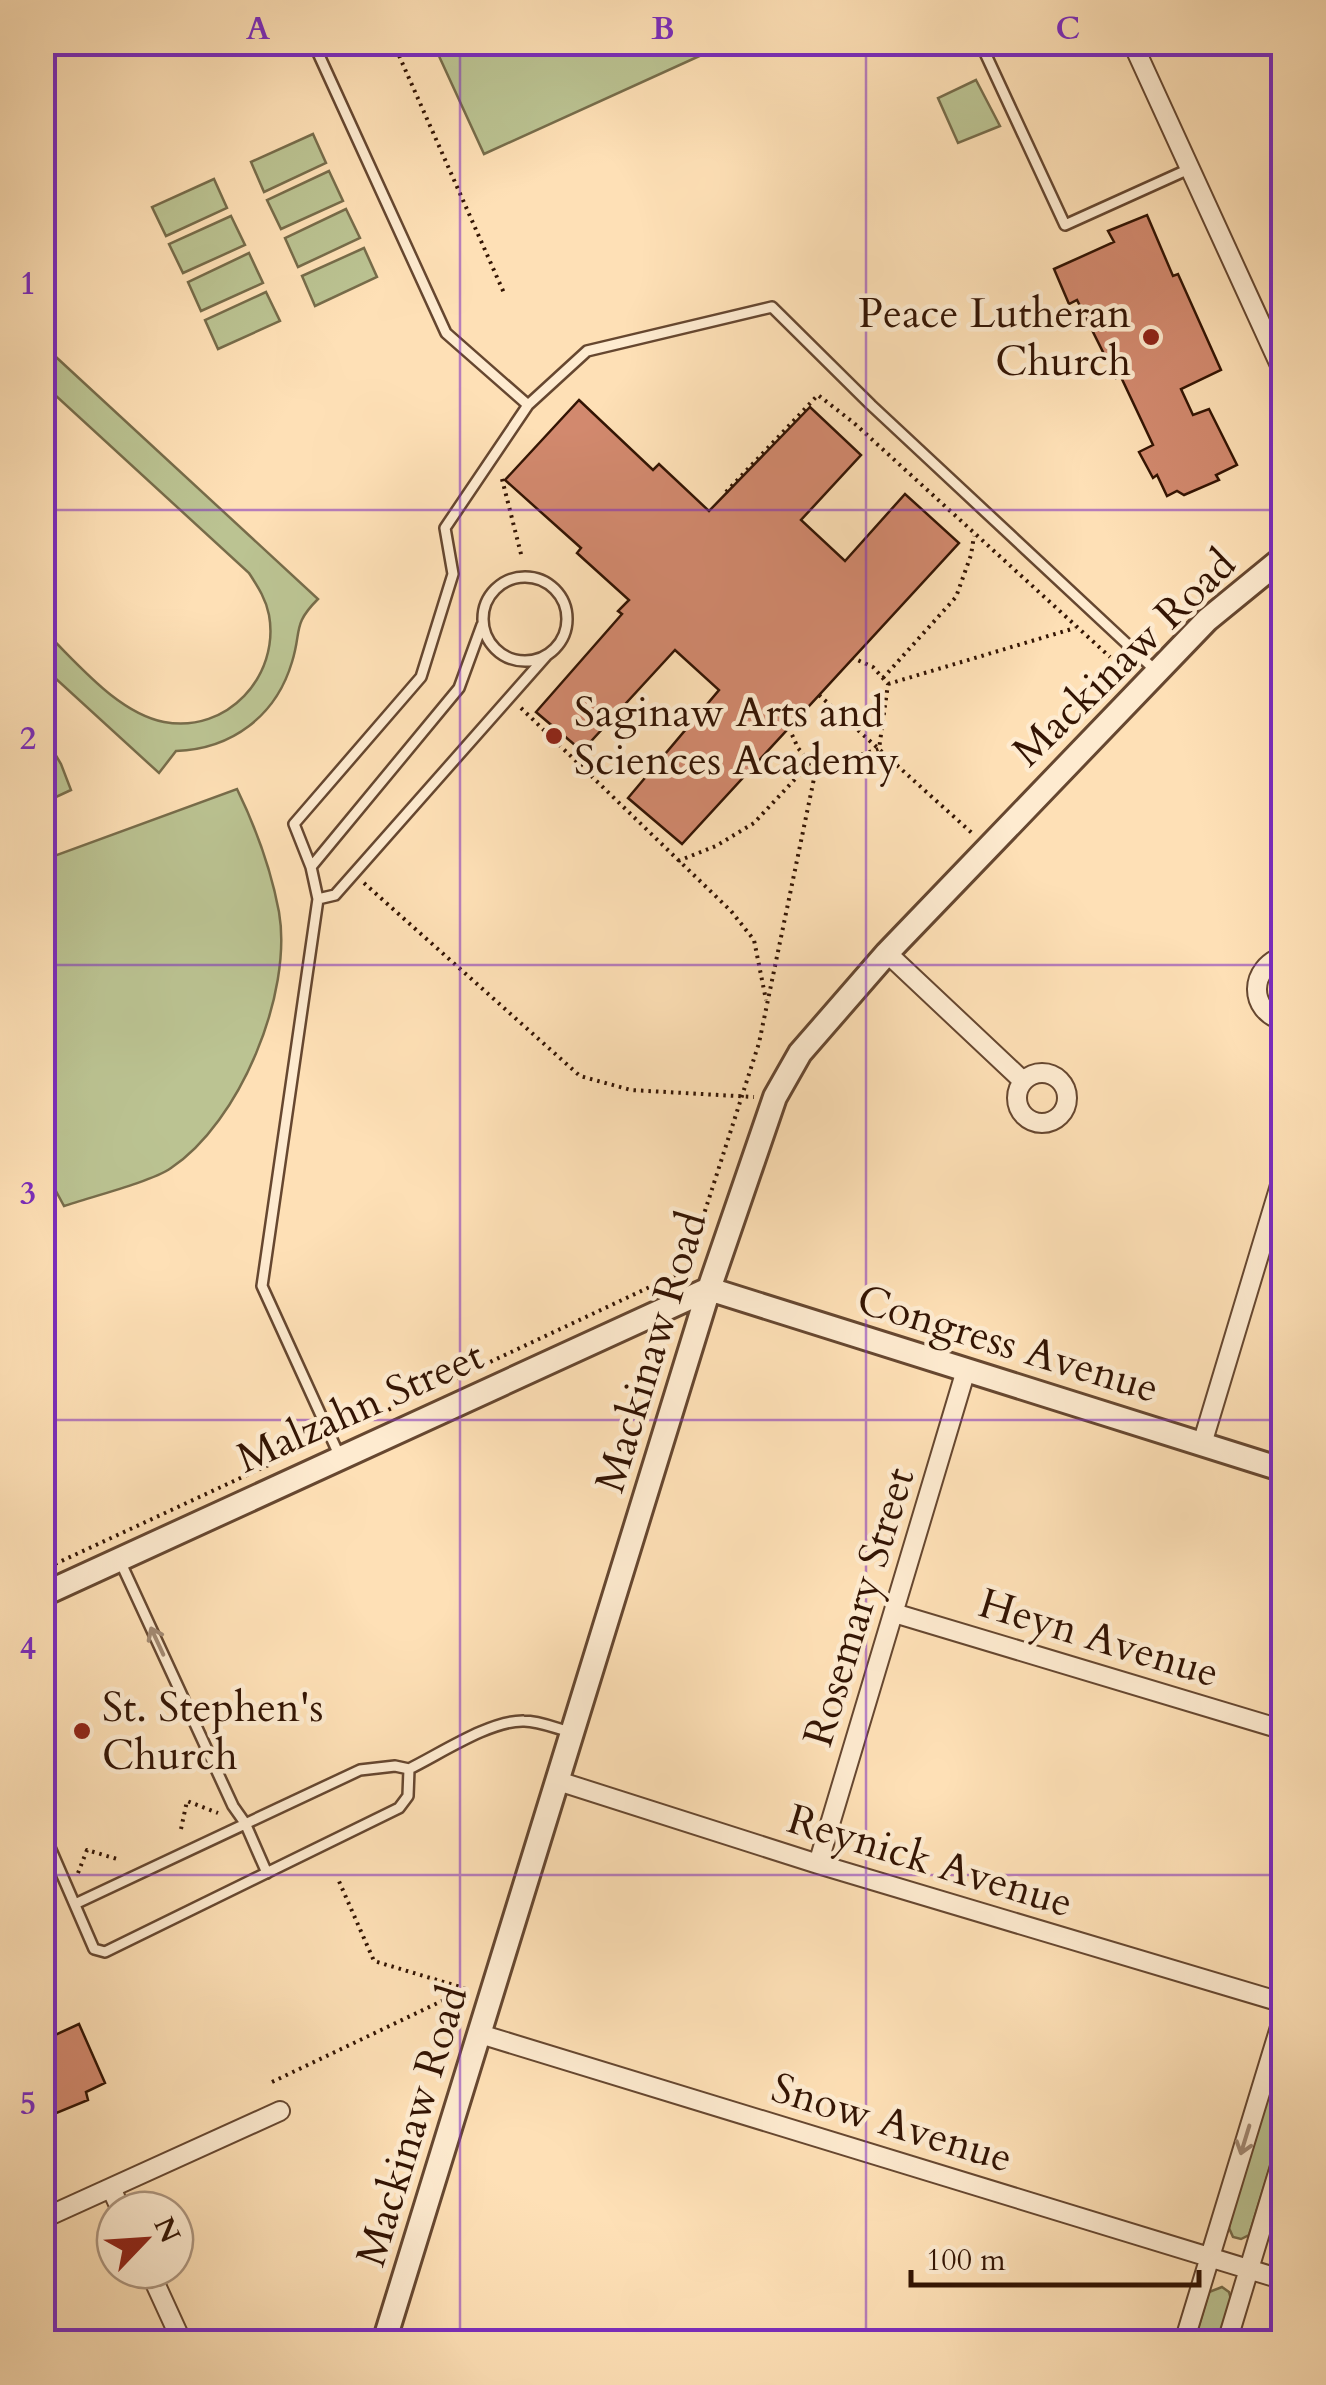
<svg xmlns="http://www.w3.org/2000/svg" width="1326" height="2385" font-family="Cardo,serif">
  <rect width="100%" height="100%" fill="#fee0b6"/>
  <filter id="stains"><feTurbulence type="fractalNoise" baseFrequency=".002" numOctaves="4"/><feColorMatrix values="0 0 0 0 .2 0 0 0 0 .09 0 0 0 0 .02 0 0 0 .5 -.17"/></filter>
  <radialGradient id="worn" r=".72"><stop offset=".6" stop-color="#630" stop-opacity="0"/><stop offset="1" stop-color="#630" stop-opacity=".3"/></radialGradient>
  <path fill="#bbc392" stroke="#776c4a" stroke-width="2.5" d="M433 43H728L484 154Z
    M976 80 1000 126 958 143 938 98Z
    M313 134 326 163 264 192 251 162Z
    M329 171 343 201 281 229 267 200Z
    M214 179 227 208 166 236 152 207Z
    M346 209 360 238 298 267 285 238Z
    M231 216 245 245 183 273 169 244Z
    M364 248 377 277 315 306 302 276Z
    M249 253 263 283 201 311 188 282Z
    M266 292 280 321 218 349 205 320Z
    M43 345 318 599C292 625 302 630 292 662 276 716 232 749 176 751L159 773 43 667V630C77 662 116 712 164 722 227 734 280 676 269 615 266 599 258 587 249 573L43 384Z
    M42 732 61 764 71 790 43 803Z
    M237 789C256 828 271 869 279 912 293 993 240 1122 171 1168 151 1182 90 1197 64 1206L43 1167V860Z
    M1283 2047V2125L1249 2235 1241 2239 1233 2237 1229 2228 1232 2214Z
    M1222 2287 1229 2292 1231 2299 1217 2342H1194L1209 2292Z"/>
  <path fill="#d2896e" stroke="#331403" stroke-width="2.5" d="M1147 215 1173 276 1178 274 1221 370 1181 389 1193 415 1209 409 1237 465 1216 475 1219 480 1184 495 1177 491 1167 496 1157 475 1153 478 1139 452 1153 445 1120 375 1116 378 1077 300 1069 304 1054 269 1114 242 1108 231Z
    M579 400 653 470 659 464 709 511 810 407 861 455 801 520 845 561 905 494 959 543 682 844 628 798 719 690 675 650 582 751 536 712 622 614 618 611 629 600 577 553 581 548 505 480Z
    M79 2024 105 2083 86 2092 88 2100 42 2119V2041Z"/>
  <g fill="none" stroke-linecap="round" stroke-linejoin="round">
    <g stroke="#664730" stroke-width="14">
      <path id="service" d="M313 42 446 333 528 405 445 528 453 574 421 677 294 824 311 867 318 899 262 1286 340 1457
        M980 42 1065 225 1189 169
        M528 405 587 351 772 307 871 405 1156 671
        M483 619a42 42 0 1 1 84 0a42 42 0 1 1-84 0Z
        M311 867 459 688 482 625
        M318 899 335 895 547 655
        M120 1561 233 1806 245 1823 267 1873
        M42 1829 94 1949 105 1952 399 1808 408 1796 409 1769
        M75 1904 360 1770 395 1766 409 1769C440 1754 490 1720 524 1721 539 1721 555 1728 570 1732"/>
    </g>
    <g stroke="#664730" stroke-width="22">
      <path id="minor" d="M1132 42 1284 374
        M887 953 1023 1081
        M1284 956C1249 967 1247 1011 1284 1021
        M1017 1098a25 25 0 1 1 50 0a25 25 0 1 1-50 0Z
        M1202 1444 1284 1172
        M894 1613 1284 1730
        M558 1781 818 1864 1284 2003
        M818 1864 966 1370
        M480 2034 1284 2280
        M111 2188 121 2210
        M42 2219 280 2111
        M149 2270 182 2342
        M1184 2342 1284 2014
        M1227 2342 1284 2153"/>
    </g>
    <g stroke="#664730" stroke-width="28">
      <path id="tertiary" d="M709 1289 1284 1470
        M42 1595 709 1289
        M384 2342 709 1289 775 1097 800 1053 887 953 1207 620 1284 557"/>
    </g>
    <path stroke="#331403" stroke-width="4" stroke-dasharray="2.5 5" stroke-linecap="butt" d="M393 42 504 293
      M502 479 522 558
      M726 492 818 395 854 423 1110 657
      M883 678 956 597 971 555 974 536
      M888 684 1075 628
      M819 695 973 834
      M521 708 731 911 754 940 766 1000
      M789 728 798 748 816 769 879 749 888 684 873 667 853 658
      M678 861 716 846 754 823 811 762
      M364 883 580 1076 631 1090 754 1097
      M341 1432 686 1270 759 1043 816 769
      M55 1564 318 1442
      M181 1829 187 1801 218 1813
      M78 1873 87 1850 117 1859
      M272 2082 467 1989 374 1961 338 1879"/>
    <use href="#service" stroke="#feebd0" stroke-width="9"/>
    <use href="#minor" stroke="#feebd0" stroke-width="18"/>
    <use href="#tertiary" stroke="#feebd0" stroke-width="22"/>
  </g>
  <defs><path id="oneway-shaft" d="M-6 0H5M1.5-3L5.5 0L1.5 3" fill="none" stroke-width="1.6" stroke-linecap="round" stroke-linejoin="round" transform="scale(2.5)"/></defs>
  <g stroke="#a38a74">
    <use href="#oneway-shaft" transform="translate(157 1641) rotate(-115)"/>
    <use href="#oneway-shaft" transform="translate(1245 2140) rotate(107)"/>
  </g>
  <path fill="none" stroke="#7b2cbf" stroke-width="2.5" stroke-opacity="0.55" d="M460 42V2342M866 42V2342M42 510H1284M42 965H1284M42 1420H1284M42 1875H1284"/>
  <g fill="#8f2418" stroke="#feebd0" stroke-width="4">
    <circle cx="1151" cy="337" r="10"/>
    <circle cx="554" cy="736" r="10"/>
    <circle cx="82" cy="1731" r="10"/>
  </g>
  <g text-anchor="middle" dominant-baseline="central" stroke-width="9" stroke-linejoin="round" paint-order="stroke">
    <g font-size="42" fill="#331403" stroke="#feebd0" text-anchor="start">
      <text x="1131" y="313" text-anchor="end">Peace Lutheran<tspan x="1131" dy="48">Church</tspan></text>
      <text x="574" y="712">Saginaw Arts and<tspan x="574" dy="48">Sciences Academy</tspan></text>
      <text x="102" y="1707">St. Stephen's<tspan x="102" dy="48">Church</tspan></text>
    </g>
    <g font-size="42" fill="#331403" stroke="#feebd0">
      <text transform="translate(1124 658) rotate(-44)">Mackinaw Road</text>
      <text transform="translate(1008 1344) rotate(17)">Congress Avenue</text>
      <text transform="translate(651 1352) rotate(-73)">Mackinaw Road</text>
      <text transform="translate(360 1407) rotate(-24)">Malzahn Street</text>
      <text transform="translate(859 1607) rotate(-73)">Rosemary Street</text>
      <text transform="translate(1099 1638) rotate(17)">Heyn Avenue</text>
      <text transform="translate(930 1861) rotate(17)">Reynick Avenue</text>
      <text transform="translate(892 2123) rotate(17)">Snow Avenue</text>
      <text transform="translate(412 2126) rotate(-73)">Mackinaw Road</text>
    </g>
  </g>
  <rect width="1326" height="2385" fill="none" stroke="#fee0b6" stroke-width="110"/>
  <g transform="translate(145 2240) rotate(65)"><circle r="48" fill="#feebd0" stroke="#ad957e" stroke-width="2.5"/>
  <path d="M0-8L18 38L0 25L-18 38Z" fill="#8f2418"/>
  <text y="-15" font-size="28" font-weight="bold" text-anchor="middle" fill="#331403">N</text>
  </g>
  <path d="M911 2270v15h288v-15" fill="none" stroke="#331403" stroke-width="5"/>
  <text x="926" y="2270" font-size="30" fill="#331403" stroke="#feebd0" stroke-width="8" paint-order="stroke">100 m</text>
  <rect x="55" y="55" width="1216" height="2275" fill="none" stroke="#7b2cbf" stroke-width="4"/>
  <g font-size="32" text-anchor="middle" font-weight="bold" fill="#7b2cbf">
    <text x="258" y="39">A</text>
    <text x="663" y="39">B</text>
    <text x="1068" y="39">C</text>
    <text x="28" y="294">1</text>
    <text x="28" y="749">2</text>
    <text x="28" y="1204">3</text>
    <text x="28" y="1659">4</text>
    <text x="28" y="2114">5</text>
  </g>
  <rect width="100%" height="100%" filter="url(#stains)"/>
  <rect width="100%" height="100%" fill="url(#worn)"/>
</svg>
